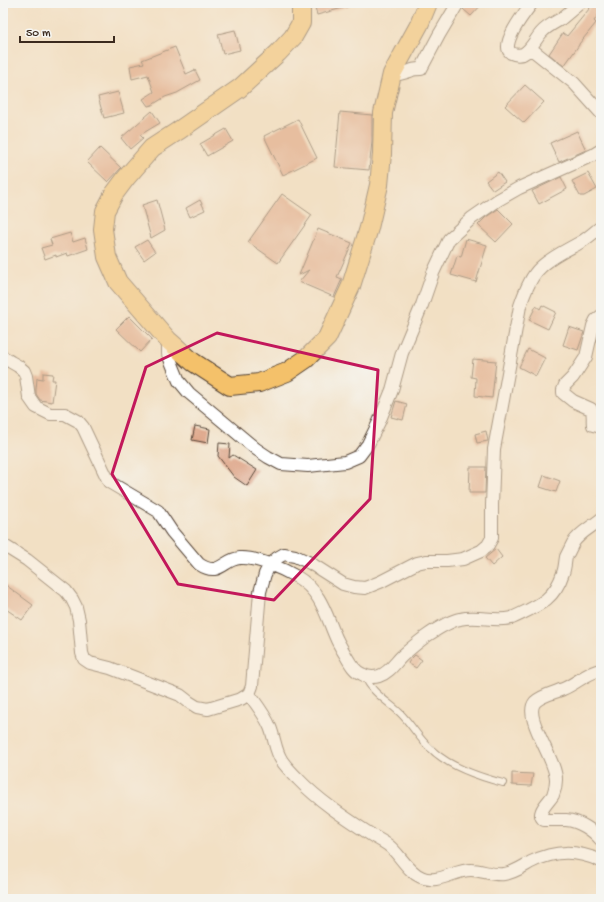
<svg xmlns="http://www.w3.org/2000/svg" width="604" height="902" font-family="'Gochi Hand',sans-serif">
  <rect width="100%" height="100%" fill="#f6f6f2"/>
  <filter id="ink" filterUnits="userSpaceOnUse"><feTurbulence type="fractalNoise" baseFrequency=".025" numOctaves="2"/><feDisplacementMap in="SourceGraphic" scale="8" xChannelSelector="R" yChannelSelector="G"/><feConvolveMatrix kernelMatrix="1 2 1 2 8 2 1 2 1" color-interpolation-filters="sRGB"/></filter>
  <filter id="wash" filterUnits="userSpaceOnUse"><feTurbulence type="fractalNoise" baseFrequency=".012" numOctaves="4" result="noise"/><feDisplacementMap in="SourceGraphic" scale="16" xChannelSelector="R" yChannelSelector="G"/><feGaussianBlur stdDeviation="0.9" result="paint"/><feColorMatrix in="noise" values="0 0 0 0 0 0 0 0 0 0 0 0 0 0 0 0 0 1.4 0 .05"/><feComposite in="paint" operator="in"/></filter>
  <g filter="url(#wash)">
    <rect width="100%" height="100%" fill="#f2e0c4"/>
    <g id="blocks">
      <path fill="#d99472" d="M314 3H350V6L317 15Z
        M465 3H483L471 16 463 9Z
        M594 3H601V11L594 21 596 23 579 44V45L564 66 549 54 563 33 567 36Z
        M235 30 240 50 223 54 218 34Z
        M175 47 186 74 195 70 200 80 177 93 165 97 152 105 148 106 143 99 154 92 148 75 132 79 130 66 144 63 142 60Z
        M525 85 544 102 524 123 505 106Z
        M118 92 124 113 104 118 98 97Z
        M152 111 160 123 140 135 143 138 130 149 121 138Z
        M340 112 372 115V141L369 170 335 167Z
        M298 119 317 158 283 175 264 136Z
        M226 129 233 141 207 156 200 144Z
        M577 131 586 150 559 162 550 143Z
        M100 148 121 168 108 182 87 162Z
        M498 172 505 182 493 190 486 181Z
        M588 173 597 189 584 196H580L572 181Z
        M561 177 567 189 539 204 532 191Z
        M282 194 312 215 278 263 248 242Z
        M157 200 165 230 151 238 142 205Z
        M200 200 205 210 190 217 186 208Z
        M498 209 513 224 496 242 478 225 486 217Z
        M318 229 352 243 337 277 342 279 334 297 299 282 309 270 299 275Z
        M70 233 73 242 85 238 88 249 68 256 67 253 56 257V255L45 259 41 248 52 245 50 239Z
        M466 239 487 245 476 282 451 275 457 256 461 257Z
        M147 240 155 252 144 260 135 247Z
        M542 305 556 312 548 329 529 320 536 306 540 309Z
        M129 316 152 339 140 352 116 329Z
        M569 327 584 332 578 350 563 345Z
        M528 349 545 358 536 376 519 367Z
        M473 359 496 361 492 398 475 396 476 378 471 377Z
        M43 373 53 374 52 380H55L52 402 40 400 36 394V390L37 378 43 379Z
        M396 401 407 404 403 420 391 417Z
        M195 426 210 429 208 443 192 440Z
        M486 431 488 441 477 443 475 434Z
        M219 443 230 444 229 458 233 455 257 470 247 486 234 477 218 456Z
        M470 467H486L485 493H469Z
        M544 475 560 481 556 492 540 487Z
        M496 549 502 557 492 566 485 558Z
        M3 583 33 605 22 620 3 607Z
        M415 655 422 660 416 668 408 663 411 659Z
        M512 773 533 774 531 786 512 785Z"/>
    </g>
  </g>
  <g filter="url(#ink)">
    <use href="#blocks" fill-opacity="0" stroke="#564537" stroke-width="1"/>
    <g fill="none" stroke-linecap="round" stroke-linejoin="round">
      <g stroke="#564537" stroke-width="8">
        <path id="service" d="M365 676C370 691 387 701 399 712 411 723 418 738 431 749 448 766 480 777 503 783"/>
      </g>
      <g stroke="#564537" stroke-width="14">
        <path id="minor" d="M532 3C526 11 499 45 511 53 515 55 519 55 523 54 531 50 535 40 541 33 546 27 554 23 561 19 567 14 574 8 580 3
          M530 48 574 83 601 113
          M392 74C400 75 403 73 410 71 413 69 417 69 421 69L439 35 458 3
          M601 316 596 320 593 326 586 357 573 377 565 385 563 390V393L573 401 591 409C594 414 592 419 593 425L601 427
          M168 340V354L179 381 189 393 256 449 268 457 281 464 308 466 345 462 359 456 368 444 379 422 392 390 402 353 422 305 433 273 449 239 472 218 498 200 519 188 593 155 601 150
          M3 357 11 362 18 366 24 371 26 376 29 397 36 407 50 414H65L78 421 83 427 109 482 158 511 172 532 199 564C220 578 223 559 240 558 257 557 283 569 297 577 322 592 326 616 337 640 340 646 343 651 346 656 350 663 354 671 362 674 367 677 373 678 379 676 389 673 395 663 402 656 410 649 419 641 428 635 437 629 449 621 460 619 477 615 495 622 512 618 537 606 554 601 563 573 565 568 565 562 566 557 568 553 571 547 573 543 580 532 592 527 601 519
          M3 545 27 560 66 591 72 599 76 607 79 620 82 653 84 659 90 663 110 668 180 695 189 702 197 707 208 709 241 699 249 694 252 686 260 592 265 574 270 564 277 558 284 554 295 556 310 563 343 584 354 587 365 588 380 582 417 563 426 561H447L463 559 481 551 488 545 492 538V505L494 449 504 395 520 306C524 294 530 277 540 268 551 257 567 250 581 242 588 238 594 232 601 227
          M601 670C587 672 576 684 563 689 554 693 542 695 535 702 522 717 557 760 556 780 556 785 555 790 553 795 549 802 535 813 544 820 551 820 559 820 566 820 579 821 593 830 601 840
          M249 694C257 705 265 715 270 727 275 739 275 751 282 761 287 768 293 774 298 779 320 802 347 819 373 836 378 839 384 842 388 845 400 854 407 871 421 877 437 885 454 870 471 870 482 870 493 876 504 874 514 873 522 867 531 862 556 850 576 850 601 861"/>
      </g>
      <g stroke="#564537" stroke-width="20">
        <path id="primary" d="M301 3V23L293 37 278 53 240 88 178 131 152 148 126 178 114 194 105 211 103 229 107 257 118 282 168 340 193 362 230 386 259 383 287 372 306 359 327 338 351 286 369 228 379 185 382 154 383 113 392 74 419 25 428 3"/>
      </g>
      <use href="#service" stroke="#fff" stroke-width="6"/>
      <use href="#minor" stroke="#fff" stroke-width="12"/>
      <use href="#primary" stroke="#f4c16a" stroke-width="18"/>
    </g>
  </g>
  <path d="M0 0H604V902H0ZM217 333 378 370 370 499 274 600 178 584 112 474 146 367Z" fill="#f2e0c4" fill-opacity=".55" fill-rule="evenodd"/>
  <path fill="none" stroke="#c2185b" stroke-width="3" stroke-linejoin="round" d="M217 333 378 370 370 499 274 600 178 584 112 474 146 367Z"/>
  <rect width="604" height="902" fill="none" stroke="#f6f6f2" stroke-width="16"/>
  <path d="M20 36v6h94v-6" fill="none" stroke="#3b2a1e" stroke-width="2"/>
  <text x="26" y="36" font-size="12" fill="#3b2a1e" stroke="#f6f6f2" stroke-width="3" paint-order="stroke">50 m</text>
</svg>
